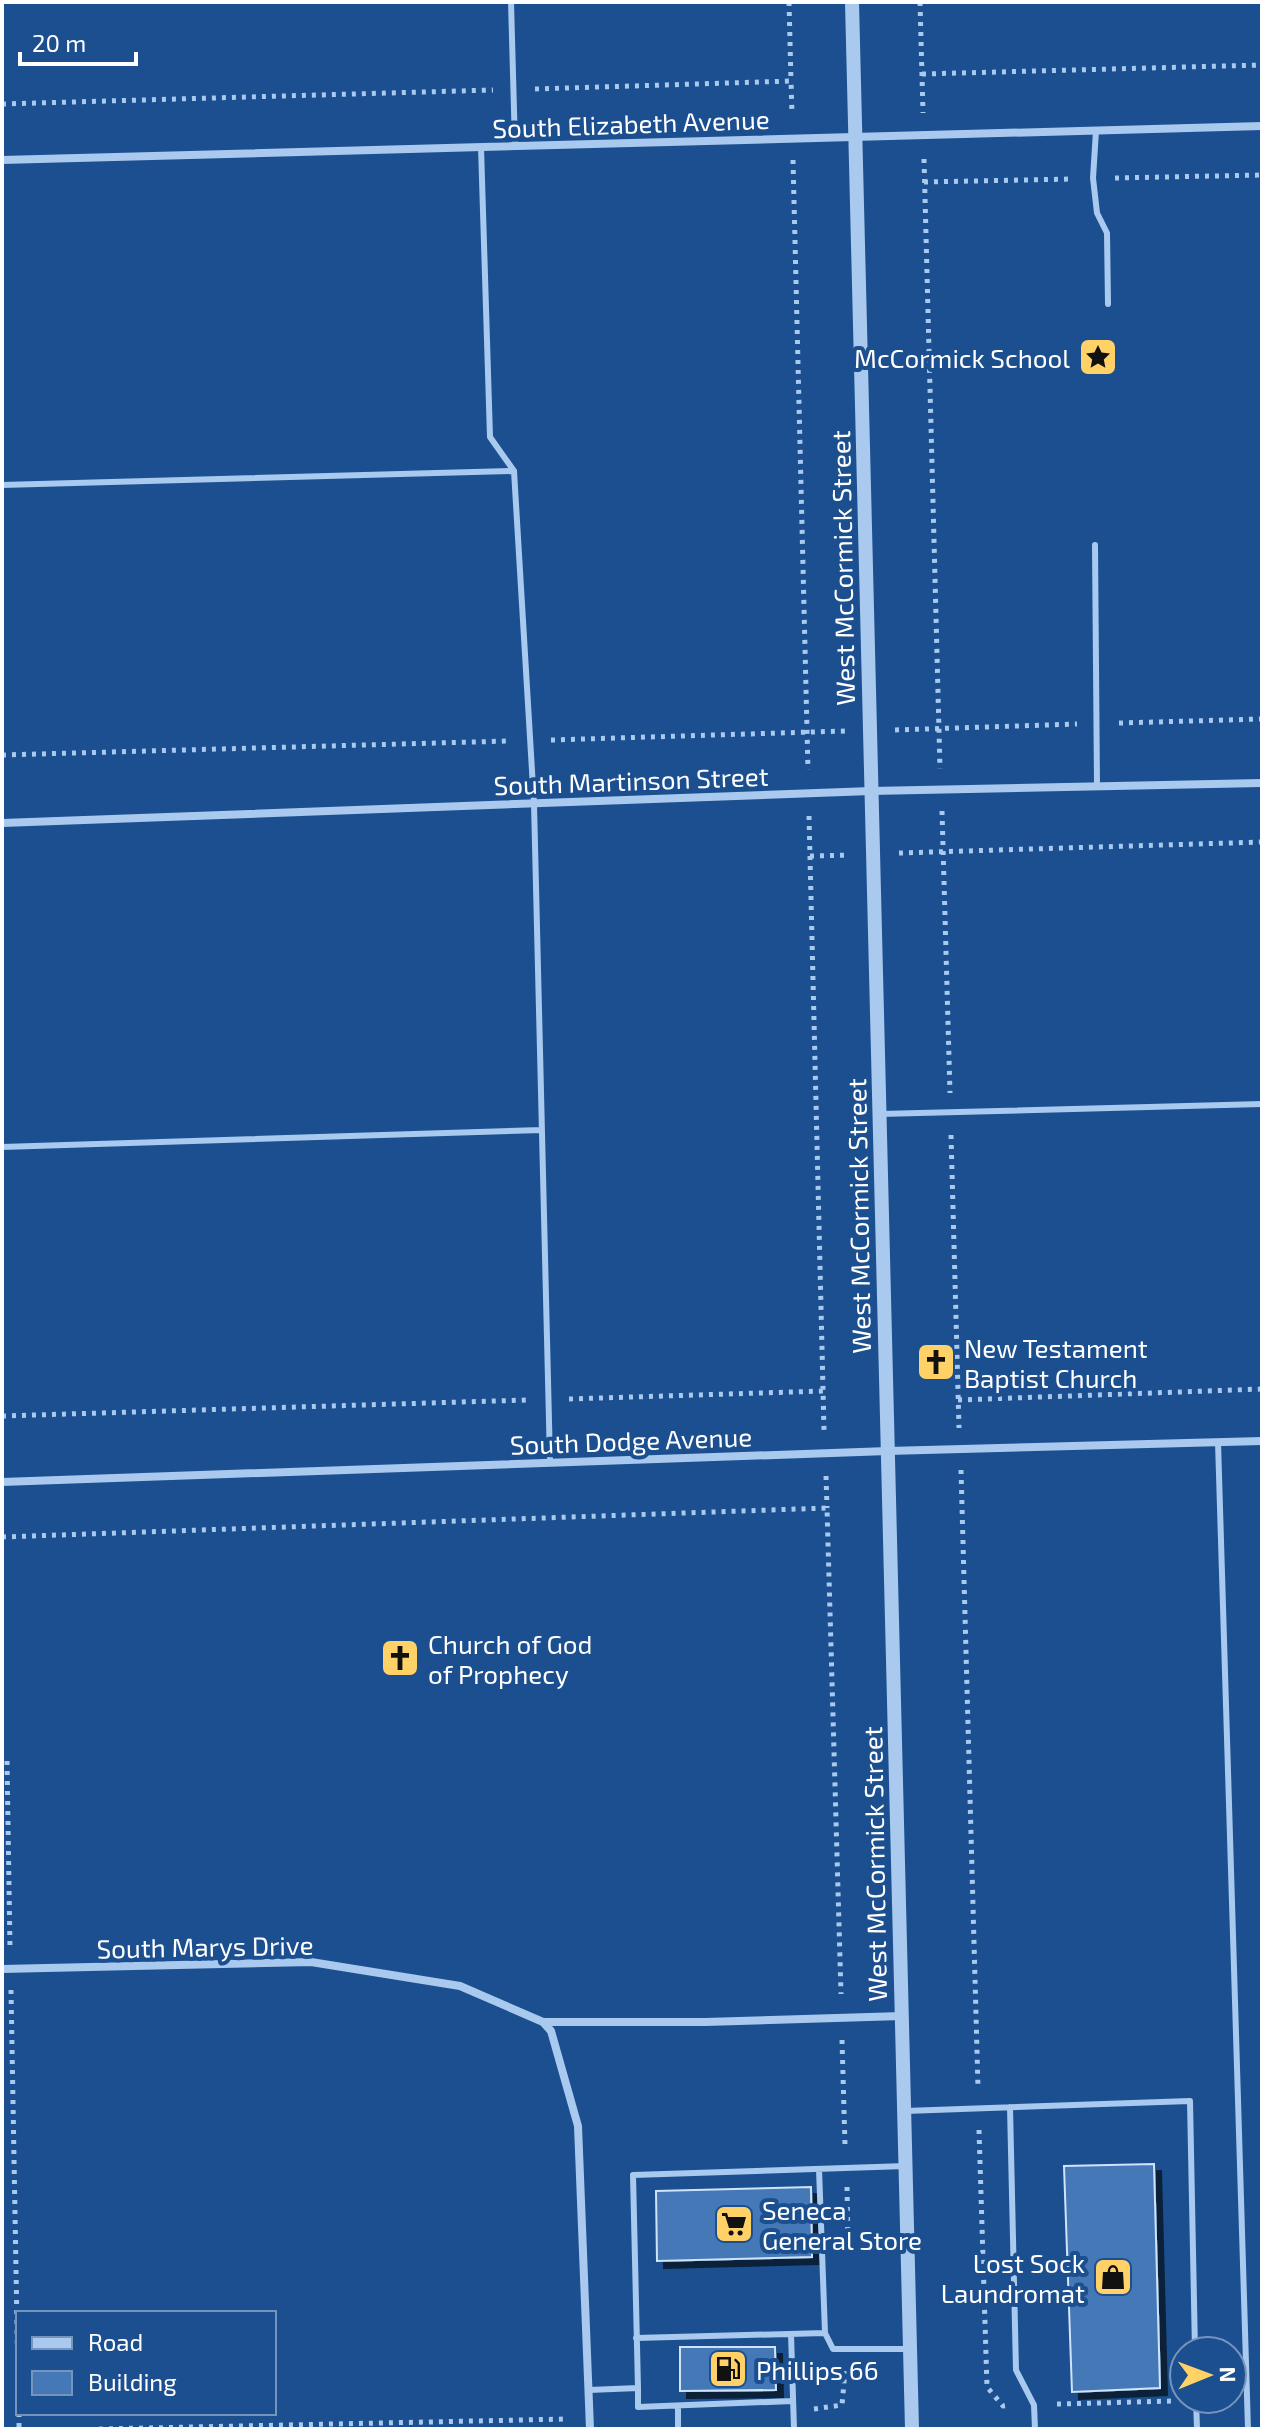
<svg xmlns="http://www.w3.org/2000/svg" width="1264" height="2431" font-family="'Exo 2',sans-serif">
  <defs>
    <filter id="shadow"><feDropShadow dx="7" dy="7" stdDeviation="0" flood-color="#0009"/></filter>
  </defs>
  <rect width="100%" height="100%" fill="#1b4f8f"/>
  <path fill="#4478b7" stroke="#cfe3fa" stroke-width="2" filter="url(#shadow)" d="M1154 2164 1160 2388 1072 2392 1064 2166Z
    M811 2187 812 2257 657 2261 656 2191Z
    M680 2347H775L776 2390 680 2391Z"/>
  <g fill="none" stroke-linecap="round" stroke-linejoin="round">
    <path stroke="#a9c9ee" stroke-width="5" stroke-dasharray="4 6" stroke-linecap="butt" d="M789 2 791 81
      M920 2 923 113
      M922 74 1262 65
      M535 89 791 81 792 114
      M2 104 493 90
      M924 159 940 769
      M793 160 808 770
      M1115 178 1262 175
      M924 182 1073 179
      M1119 723 1262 719
      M895 730 1077 724
      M551 740 845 731
      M2 755 509 741
      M942 811 950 1093
      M809 816 824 1430
      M899 853 1262 842
      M810 856 849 855
      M951 1135 959 1428
      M569 1399 823 1391
      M958 1400 1262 1389
      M2 1416 527 1400
      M961 1470 978 2088
      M826 1476 827 1508
      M2 1537 827 1508 841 1994
      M7 1761 10 1948
      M11 1990 18 2381
      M842 2040 845 2145
      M979 2130 987 2387 1003 2406 1011 2405
      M847 2187 848 2245
      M1057 2404 1175 2401
      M814 2409 842 2405 845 2371
      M19 2413V2429
      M99 2429 568 2419"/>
    <path stroke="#a9c9ee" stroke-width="6" d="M511 2 515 146
      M1096 131 1093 178 1097 213 1107 233 1108 304
      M481 147 490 437 514 471
      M2 485 514 471 534 804 550 1462
      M1095 545 1097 786
      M880 1114 1262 1104
      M2 1147 542 1130
      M1218 1442 1248 2429
      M1010 2107 1016 2370 1034 2405 1035 2429
      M905 2111 1190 2101 1195 2351
      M819 2169 825 2333 833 2349H909
      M791 2334 794 2429
      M636 2338 825 2333
      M638 2388V2407L793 2401
      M589 2390 638 2388 633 2175 906 2166
      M1196 2399 1197 2429
      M678 2406V2429"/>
    <path stroke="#a9c9ee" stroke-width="8" d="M2 160 1262 126
      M2 823 871 791 1262 783
      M2 1482 888 1451 1262 1441
      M2 1969 311 1962 460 1986 543 2022 551 2031 578 2126 590 2429
      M543 2022H705L902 2016"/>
    <path stroke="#a9c9ee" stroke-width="14" d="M852 2 912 2429"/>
  </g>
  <defs>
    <g id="sight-square" transform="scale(2)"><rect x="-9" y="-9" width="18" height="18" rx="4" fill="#ffd166" stroke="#1b4f8f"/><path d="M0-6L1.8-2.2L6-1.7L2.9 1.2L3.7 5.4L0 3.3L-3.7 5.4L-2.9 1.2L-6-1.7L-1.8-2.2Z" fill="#111"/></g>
    <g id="church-square" transform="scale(2)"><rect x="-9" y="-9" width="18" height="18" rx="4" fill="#ffd166" stroke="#1b4f8f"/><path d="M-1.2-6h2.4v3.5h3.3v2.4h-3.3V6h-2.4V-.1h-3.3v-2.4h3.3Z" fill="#111"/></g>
    <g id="supermarket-square" transform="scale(2)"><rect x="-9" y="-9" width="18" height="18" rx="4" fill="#ffd166" stroke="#1b4f8f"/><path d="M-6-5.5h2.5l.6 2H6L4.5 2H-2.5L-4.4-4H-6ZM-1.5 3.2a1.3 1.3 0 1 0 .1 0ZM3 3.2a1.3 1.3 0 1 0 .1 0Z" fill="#111"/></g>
    <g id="shop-square" transform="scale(2)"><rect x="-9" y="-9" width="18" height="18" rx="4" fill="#ffd166" stroke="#1b4f8f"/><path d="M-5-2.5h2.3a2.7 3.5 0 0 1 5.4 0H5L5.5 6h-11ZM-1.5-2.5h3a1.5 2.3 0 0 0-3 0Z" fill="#111"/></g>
    <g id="fuel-square" transform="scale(2)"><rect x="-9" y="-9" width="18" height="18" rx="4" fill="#ffd166" stroke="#1b4f8f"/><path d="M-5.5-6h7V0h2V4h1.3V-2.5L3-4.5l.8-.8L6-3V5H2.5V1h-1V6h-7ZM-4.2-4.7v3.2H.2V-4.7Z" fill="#111"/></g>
  </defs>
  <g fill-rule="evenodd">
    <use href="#sight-square" x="1098" y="357"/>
    <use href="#church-square" x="936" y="1362"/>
    <use href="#church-square" x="400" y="1658"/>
    <use href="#supermarket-square" x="734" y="2224"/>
    <use href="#shop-square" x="1113" y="2277"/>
    <use href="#fuel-square" x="728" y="2369"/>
  </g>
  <g text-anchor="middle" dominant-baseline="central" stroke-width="8" stroke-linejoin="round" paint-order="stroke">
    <g font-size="26" fill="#fff" stroke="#1b4f8f">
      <text transform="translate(631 123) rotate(-2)">South Elizabeth Avenue</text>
      <text transform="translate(842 568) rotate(-91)">West McCormick Street</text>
      <text transform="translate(631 780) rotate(-2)">South Martinson Street</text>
      <text transform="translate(858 1216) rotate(-91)">West McCormick Street</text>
      <text transform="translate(631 1440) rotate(-2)">South Dodge Avenue</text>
      <text transform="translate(874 1864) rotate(-91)">West McCormick Street</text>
      <text transform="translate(205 1946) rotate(-1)">South Marys Drive</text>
    </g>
    <g font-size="26" fill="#fff" stroke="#1b4f8f" text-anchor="start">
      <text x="1070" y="357" text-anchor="end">McCormick School</text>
      <text x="964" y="1347">New Testament<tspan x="964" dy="30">Baptist Church</tspan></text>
      <text x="428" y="1643">Church of God<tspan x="428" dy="30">of Prophecy</tspan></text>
      <text x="762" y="2209">Seneca<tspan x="762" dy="30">General Store</tspan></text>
      <text x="1085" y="2262" text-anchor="end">Lost Sock<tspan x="1085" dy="30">Laundromat</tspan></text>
      <text x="756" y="2369">Phillips 66</text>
    </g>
  </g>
  <rect width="1264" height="2431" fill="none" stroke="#ffffff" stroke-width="8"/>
  <rect x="16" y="2311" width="260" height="104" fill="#1b4f8f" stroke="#7695bc" stroke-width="2"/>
  <rect x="32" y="2337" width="40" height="12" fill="#a9c9ee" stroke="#7695bc" stroke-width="2"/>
  <text x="88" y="2351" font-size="24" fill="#ffffff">Road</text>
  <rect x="32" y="2371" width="40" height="24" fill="#4478b7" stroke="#7695bc" stroke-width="2"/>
  <text x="88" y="2391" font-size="24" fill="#ffffff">Building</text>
  <g transform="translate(1208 2375) rotate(89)"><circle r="38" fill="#1b4f8f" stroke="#7695bc" stroke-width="2"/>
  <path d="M0-6L14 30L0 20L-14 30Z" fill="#ffd166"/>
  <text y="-12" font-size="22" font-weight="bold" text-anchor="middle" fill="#ffffff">N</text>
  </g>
  <path d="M20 52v12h116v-12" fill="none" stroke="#ffffff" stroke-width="4"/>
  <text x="32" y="52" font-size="24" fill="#ffffff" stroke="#1b4f8f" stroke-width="6" paint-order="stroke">20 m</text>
</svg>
